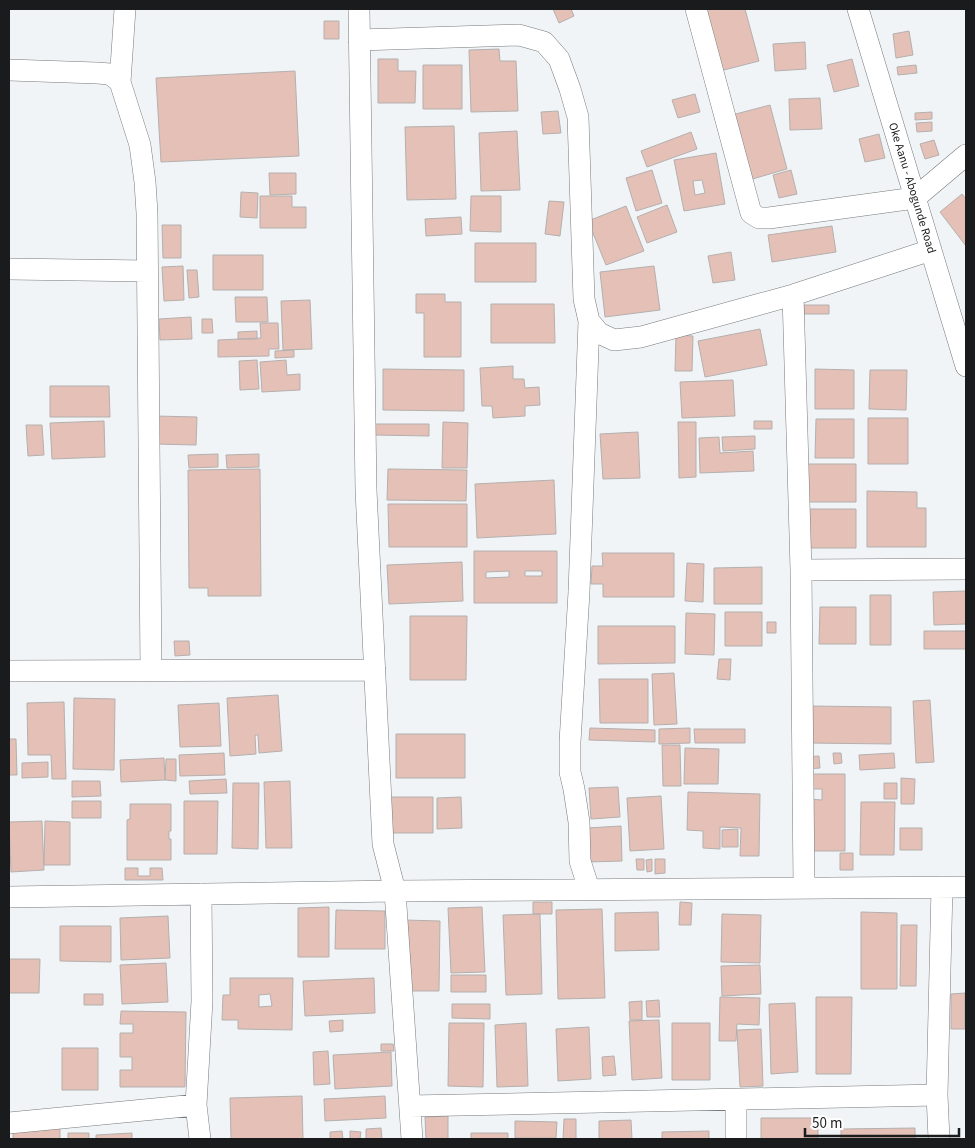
<svg xmlns="http://www.w3.org/2000/svg" width="975" height="1148" font-family="'Source Sans 3',sans-serif">
  <rect width="100%" height="100%" fill="#f1f4f6"/>
  <path fill="#e4c0b6" stroke="#b4b0af" fill-rule="evenodd" d="M553 9H571L574 16 559 23Z
    M710 9H745L759 61 720 71 703 10Z
    M324 21H339V39H324Z
    M909 31 913 55 896 58 893 34Z
    M805 42 806 69 775 71 773 44Z
    M499 49 500 61H516L518 111 471 112 469 50Z
    M378 59H398V71H416L415 103H378Z
    M852 59 859 86 834 92 827 65Z
    M423 65H462V109H423Z
    M916 65 917 73 898 75 897 67Z
    M295 71 299 156 161 162 156 78Z
    M695 94 700 112 678 118 672 100Z
    M820 98 822 129 790 130 789 99Z
    M770 105 787 169 749 180 732 115Z
    M558 111 561 133 543 134 541 112Z
    M932 112V119L915 120V113Z
    M932 122V131L917 132 916 123Z
    M454 126 456 199 407 200 405 127Z
    M517 131 520 190 481 191 479 133Z
    M691 132 697 149 647 167 641 151Z
    M879 134 885 158 865 162 859 139Z
    M934 140 939 155 925 159 920 144Z
    M716 153 725 204 684 211 674 160ZM702 180 705 193 695 195 693 181Z
    M652 170 662 203 636 211 626 178Z
    M791 170 797 194 779 198 773 175Z
    M269 173H296V194L270 195Z
    M241 192 258 193 257 218 240 217Z
    M962 194 966 199V246L940 212Z
    M260 196H292V207H306V228H260Z
    M471 196H501V232L470 231Z
    M549 201 564 202 560 236 545 234Z
    M667 205 677 232 647 243 637 217Z
    M626 206 644 251 606 265 588 221Z
    M461 217 462 234 426 236 425 219Z
    M162 225H181V258H163Z
    M832 226 836 252 772 262 768 235Z
    M475 243H536V282H475Z
    M731 252 735 280 713 283 708 256Z
    M213 255H263V290H213Z
    M183 266 184 300 164 301 162 267Z
    M654 266 660 310 605 317 600 272Z
    M187 270H197L199 297 189 298Z
    M416 294H445V302H461V357H424V313H416Z
    M235 297H267L268 322H236Z
    M310 300 312 349 283 350 281 301Z
    M491 304H554L555 343H491Z
    M804 305H829V314H804Z
    M191 317 192 339 160 340 159 319Z
    M202 319H212L213 333H202Z
    M260 323H278L279 349H269V356L218 357V340L261 338Z
    M760 329 767 365 705 377 698 341Z
    M257 331V339H238V332Z
    M676 335 693 336 692 371H675Z
    M294 350V357L275 358V351Z
    M257 360 259 389 240 390 239 361Z
    M286 360 287 375 300 374V390L262 392 260 362Z
    M513 366V379H524L525 388 539 387 540 405 525 406V416L493 418 492 406H482L480 368Z
    M383 369 464 370V411L383 410Z
    M815 369 854 370V409H815Z
    M870 370H907L906 410 869 409Z
    M733 380 735 416 682 418 680 382Z
    M50 386H109L110 417H50Z
    M156 416 197 417 196 445 155 444Z
    M868 418H908V464H868Z
    M816 419H854V458H815Z
    M104 421 105 457 52 459 50 423Z
    M754 421H772V429H754Z
    M443 422 468 423 467 468H442Z
    M678 422H696V477L679 478Z
    M374 424H429V436L374 435Z
    M26 425H42L44 455 28 456Z
    M638 432 640 478 603 479 600 434Z
    M755 436V449L723 451 722 437Z
    M719 437 720 453 753 451 754 471 700 473 699 438Z
    M218 454V467L189 468 188 455Z
    M259 454V467L227 468 226 455Z
    M808 464H856V502H808Z
    M260 469 261 596H208V588H189L188 470Z
    M388 469 467 470 466 501 387 500Z
    M554 480 556 534 477 538 475 484Z
    M867 491 917 492V508H926V547H867Z
    M388 504H467V547H389Z
    M809 509H856V548H809Z
    M474 551H557V603H474ZM509 571V577L486 578V572ZM525 571H542V576H525Z
    M602 553H674V597H603V584H591L592 566H603Z
    M462 562 463 601 389 604 387 565Z
    M687 563 704 564 703 602 685 601Z
    M762 567V604H714V568Z
    M966 591V624L934 625 933 592Z
    M870 595H891V645H870Z
    M820 607H856V644H819Z
    M725 612H762V646H725Z
    M686 613 715 614 714 655 685 654Z
    M410 616H467L466 680H410Z
    M767 622H776V633H767Z
    M598 626H675V663L598 664Z
    M924 631H966V649H924Z
    M174 641H189L190 655 175 656Z
    M719 659H731L730 680 717 679Z
    M674 673 677 724 654 725 652 674Z
    M599 679H648V723H600Z
    M278 695 282 751 259 753 258 735H255L256 754 230 756 227 698Z
    M74 698 115 699 114 770 73 769Z
    M930 700 934 762 916 763 913 701Z
    M64 702 66 779H52L51 755H28L27 703Z
    M219 703 221 746 180 747 178 705Z
    M810 706 891 707V744L809 743Z
    M590 728 655 730V742L589 740Z
    M690 728V743L659 744V729Z
    M694 729H745V743H695Z
    M396 734H465V778H396Z
    M9 739H16L17 775H9Z
    M662 745H680L681 786H663Z
    M685 748 719 749 718 784H684Z
    M224 753 225 775 180 776 179 755Z
    M833 753H841L842 763 834 764Z
    M894 753 895 768 860 770 859 755Z
    M819 756 820 768 806 769 805 757Z
    M164 758 165 780 121 782 120 760Z
    M166 759H176V781L165 780Z
    M48 762V777L22 778V763Z
    M805 774H845V851H808V799L822 800V789H814Z
    M901 778 915 779 914 804H901Z
    M226 779 227 793 190 794 189 781Z
    M72 781H100L101 796 72 797Z
    M290 781 292 848H266L264 782Z
    M233 783H259L258 849 232 848Z
    M884 783H897V799H884Z
    M618 787 620 817 591 819 589 788Z
    M688 792 760 794 759 856H740L741 828 720 827V849L703 848V831L687 830Z
    M661 796 664 849 630 851 627 798Z
    M388 797H433V833H388Z
    M461 797 462 828 437 829V798Z
    M72 801H101V818H72Z
    M184 801H218L217 854H184Z
    M861 802H895L894 855H860Z
    M130 804H171V831H169V839H171V860H127V820L130 819Z
    M42 821 44 870 11 872 9 822Z
    M45 821 70 822V865H44Z
    M621 826 622 861 589 862 587 828Z
    M900 828H922V850H900Z
    M738 829V847H722V830Z
    M840 853H853V870H840Z
    M636 859H644V870H637Z
    M652 859V871L647 872 646 860Z
    M655 859H665V873L655 874Z
    M125 868H138V876H150V868H162L163 880H125Z
    M533 902H552V914H533Z
    M680 902 692 903 691 925H679Z
    M329 907V957H298V908Z
    M482 907 485 972 451 973 448 908Z
    M602 909 605 998 558 999 556 910Z
    M336 910 385 911V949H335Z
    M658 912 659 950 615 951V913Z
    M861 912 897 913V989H861Z
    M540 914 542 994 506 995 503 915Z
    M722 914 761 915 760 963 721 962Z
    M168 916 170 958 121 960 120 918Z
    M405 920 440 921 439 991H405Z
    M901 925H917L916 986H900Z
    M60 926H111V962L60 961Z
    M9 959H40L39 993H9Z
    M166 963 168 1002 122 1004 120 965Z
    M760 965 761 994 722 996 721 966Z
    M451 975H486V992H451Z
    M230 978H293L292 1030 238 1029V1020H222L223 995H230ZM270 994 272 1006 259 1007V995Z
    M374 978 375 1013 305 1016 303 981Z
    M965 993V1029H951V994Z
    M84 994H103V1005H84Z
    M720 997 760 998 759 1025 737 1024 736 1041H719Z
    M816 997H852L851 1074H816Z
    M659 1000 660 1017H647L646 1001Z
    M642 1001V1020H630L629 1002Z
    M795 1003 798 1072 771 1074 769 1004Z
    M452 1004H490V1019L452 1018Z
    M121 1011 186 1012 185 1087H120V1070H132V1057H120V1033H133V1024H120Z
    M343 1020V1031L330 1032 329 1021Z
    M659 1020 662 1078 632 1080 629 1021Z
    M449 1023H484L483 1087 448 1086Z
    M526 1023 528 1086 497 1087 495 1025Z
    M672 1023H710V1080H672Z
    M589 1027 591 1079 558 1081 556 1029Z
    M761 1029 763 1086 740 1087 737 1030Z
    M381 1044H393L394 1051H381Z
    M62 1048H98V1090H62Z
    M328 1051 330 1084 314 1085 313 1052Z
    M391 1052 392 1086 335 1089 333 1055Z
    M614 1056 616 1075 603 1076 602 1057Z
    M302 1096 303 1139H231L230 1098Z
    M385 1096 386 1118 325 1121 324 1099Z
    M448 1116V1139H426L425 1117Z
    M761 1118H818V1139H761Z
    M564 1119H576V1139H563Z
    M631 1120 632 1139H599V1121Z
    M515 1121 557 1122 556 1138H515Z
    M60 1128V1139H13V1132Z
    M381 1128 382 1139H366V1129Z
    M915 1128V1139H841V1129Z
    M342 1131 343 1139H330V1132Z
    M350 1131 361 1132 360 1139H350Z
    M709 1131V1139H662V1132Z
    M68 1133H89V1139H68Z
    M132 1133V1139H96V1135Z
    M471 1133H508V1139H471Z"/>
  <g fill="none" stroke-linecap="round" stroke-linejoin="round">
    <g stroke="#777a7c" stroke-width="22">
      <path id="street" d="M359 9 366 490 383 844 395 891 412 1139
        M696 9 751 213 759 218H769L915 198 966 155
        M858 9 966 366
        M359 40 519 35 544 42 559 59 570 89 578 117 584 299 589 321 599 333 614 340 641 337 793 295 931 250
        M9 70 97 73 110 74 120 82 140 145 145 182 147 213 151 671
        M120 82 125 9
        M9 269 147 271
        M793 295 801 570 804 888
        M589 321 579 592 570 742V772L574 789 579 822 580 861 589 889
        M801 570 966 569
        M9 671 375 670
        M9 897 395 891 966 887
        M736 1100V1139
        M410 1106 937 1095
        M9 1123 196 1105
        M200 1139 196 1105 202 1001 201 894
        M939 1139 937 1095 942 887"/>
    </g>
    <use href="#street" stroke="#fff" stroke-width="21"/>
  </g>
  <g text-anchor="middle" dominant-baseline="central" stroke-width="4.5" stroke-linejoin="round" paint-order="stroke">
    <g font-size="12" fill="#1a1b1c" stroke="#fff">
      <text transform="translate(912 188) rotate(73)">Oke Aanu - Abogunde Road</text>
    </g>
  </g>
  <rect width="975" height="1148" fill="none" stroke="#1a1b1c" stroke-width="20"/>
  <path d="M805 1128v8h154v-8" fill="none" stroke="#1a1b1c" stroke-width="2.5"/>
  <text x="812" y="1128" font-size="15" fill="#1a1b1c" stroke="#ffffff" stroke-width="4" paint-order="stroke">50 m</text>
</svg>
